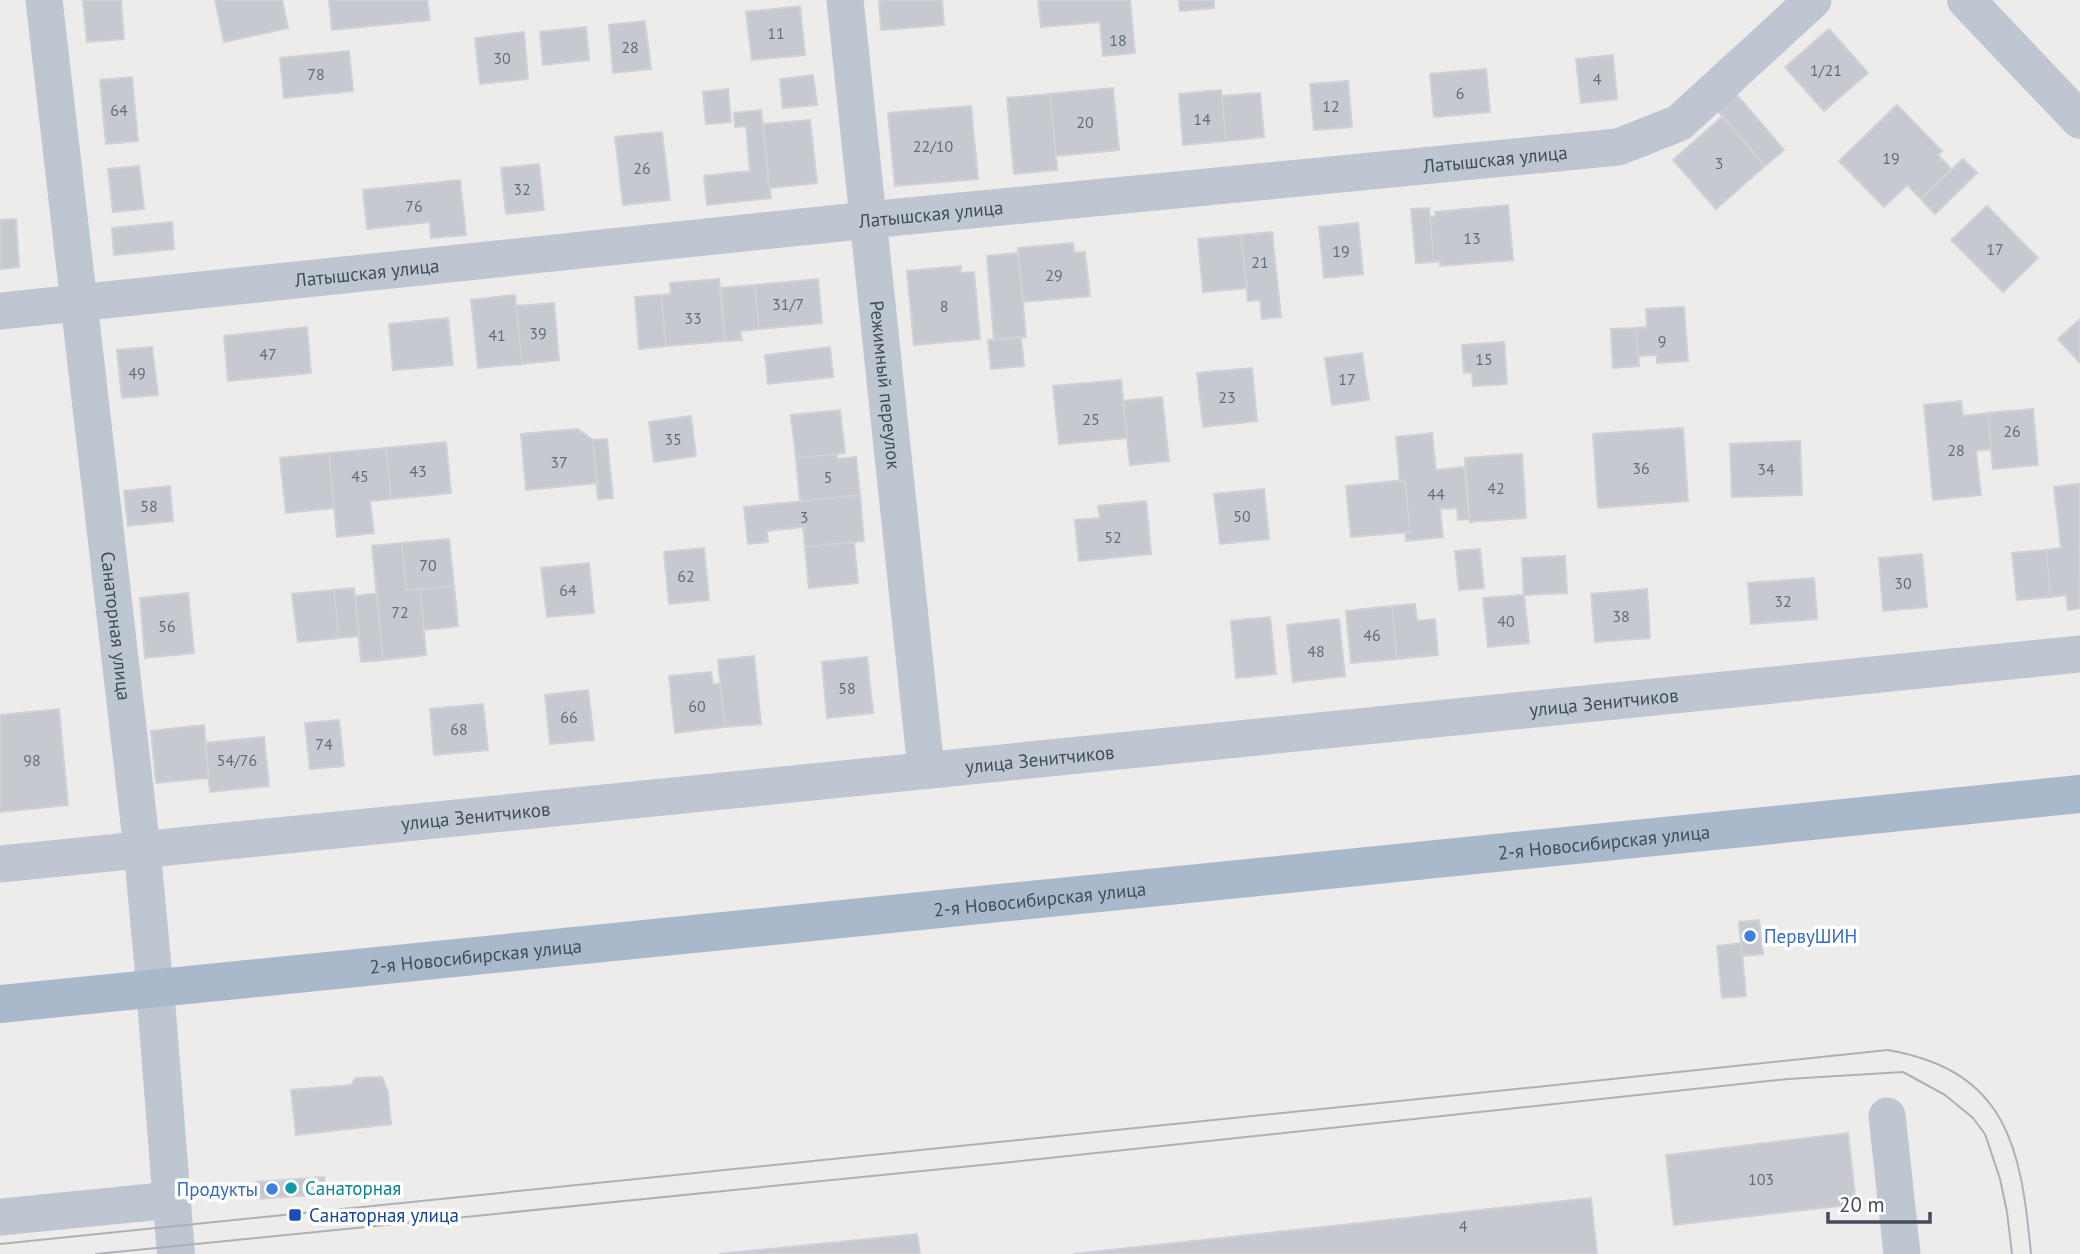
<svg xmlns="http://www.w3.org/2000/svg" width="2080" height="1254" font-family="'PT Sans',sans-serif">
  <rect width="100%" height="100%" fill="#eeebeb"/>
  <path fill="#c7c9d1" stroke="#cfd1d7" stroke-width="2" d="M83 0H121L124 39 87 42Z
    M215 0H282L288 28 224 42Z
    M329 0H427L430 20 332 30Z
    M879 0H942L944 25 881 30Z
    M1038 0H1130L1135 53 1103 56 1100 22 1041 27Z
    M1179 0H1214V8L1180 11Z
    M800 6 805 55 752 60 746 12Z
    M645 21 651 69 613 73 609 25Z
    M586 27 589 60 543 65 540 32Z
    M1829 29 1868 73 1824 111 1785 67Z
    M524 32 528 79 480 84 475 38Z
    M349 51 353 91 284 98 280 58Z
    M1613 55 1617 99 1581 103 1576 59Z
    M1486 69 1490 112 1434 117 1430 74Z
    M813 75 817 105 783 108 780 79Z
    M132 77 138 141 106 144 100 80Z
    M1348 81 1352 127 1314 130 1310 84Z
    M1113 88 1119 150 1056 156 1050 94Z
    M728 89 731 122 706 124 703 92Z
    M1221 90 1226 141 1183 145 1179 94Z
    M1260 93 1264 137 1226 141 1222 96Z
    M1050 94 1057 170 1014 174 1007 98Z
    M1736 94 1784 150 1765 166 1717 110Z
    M1897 105 1942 151 1938 155 1951 169 1921 199 1907 185 1884 207 1839 161Z
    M971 106 978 179 895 186 888 113Z
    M761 110 771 198 707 205 704 176 750 171 746 126 735 127 734 113Z
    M1723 116 1765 166 1716 209 1673 160Z
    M810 120 817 183 769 188 763 124Z
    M662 132 670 200 623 205 615 137Z
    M1963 159 1977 173 1935 214 1921 199Z
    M539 164 544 210 506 214 501 168Z
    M139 166 144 209 113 212 108 169Z
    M460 180 466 235 431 238 430 222 367 229 363 190Z
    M1508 205 1513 260 1440 266V261L1434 262 1430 217 1436 216 1435 212Z
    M1987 206 2038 258 2003 292 1951 240Z
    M1429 208 1434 262 1416 263 1411 209Z
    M16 219 19 267 0 269V220Z
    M172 222 174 249 114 255 112 228Z
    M1358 223 1363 274 1324 278 1319 227Z
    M1272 232 1281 317 1262 319 1260 300 1248 301 1241 235Z
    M1241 235 1247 288 1203 292 1198 239Z
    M1073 243 1074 253 1085 252 1090 296 1023 302 1018 248Z
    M1018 253 1026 337 994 340 987 256Z
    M961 266V273L974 272 980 339 914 345 907 271Z
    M719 279 725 341 666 346 661 295 671 294 670 283Z
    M818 279 822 323 759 329 755 285Z
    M755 285 759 329 740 331 742 340 725 341 721 288Z
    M515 295 522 364 478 368 471 300Z
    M661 295 666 346 639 349 635 297Z
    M554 303 559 360 522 364 516 306Z
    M1684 307 1688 361 1657 363V355L1638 356 1636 328 1647 327 1646 309Z
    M448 318 453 365 393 370 389 324Z
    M2080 319V363L2058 339Z
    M307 327 311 373 228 381 224 336Z
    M1636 328 1639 366 1613 368 1611 329Z
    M1021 337 1024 366 991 369 988 340Z
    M1504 342 1507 384 1473 386 1472 372 1464 373 1462 345Z
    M152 347 158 395 122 398 117 350Z
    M830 347 833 377 768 384 765 355Z
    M1362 353 1369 400 1332 405 1325 358Z
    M1252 368 1257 421 1203 427 1197 373Z
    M1121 380 1127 438 1059 444 1053 386Z
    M1162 397 1169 461 1130 465 1123 401Z
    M1961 401 1963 416 1988 413 1991 449 1976 451 1981 495 1933 500 1924 405Z
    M2033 409 2038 465 1993 469 1988 413Z
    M840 410 845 453 796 458 791 415Z
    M691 416 696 456 654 462 649 422Z
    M1683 428 1688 501 1598 508 1593 434Z
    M578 429 593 440 597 483 526 490 521 434Z
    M1432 433 1436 470 1464 467 1469 519 1458 520 1457 508 1440 509 1443 537 1406 541 1405 532H1410L1405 480 1400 481 1396 437Z
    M607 439 613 498 598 499 593 440Z
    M1800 441 1802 495 1732 497 1730 444Z
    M446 442 451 493 391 499 386 448Z
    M386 448 391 499 370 501 374 533 337 537 329 453Z
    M329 453 334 508 286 513 280 458Z
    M837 454V459L856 457 860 495 800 501 796 458Z
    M1522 454 1526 518 1470 522 1465 458Z
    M1405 480 1410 532 1351 537 1346 486Z
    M2079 484 2080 608 2068 610 2066 595 2051 597 2046 550 2061 548 2054 487Z
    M170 486 173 521 128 526 124 491Z
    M1264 489 1269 539 1220 544 1214 494Z
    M860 495 864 541 805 547 803 527 767 531 768 542 748 544 744 507Z
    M1146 501 1151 554 1079 561 1075 520 1100 518 1098 506Z
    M449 539 454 586 406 590 402 543Z
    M854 542 858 583 809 588 805 547Z
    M402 543 406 590 420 589 426 655 383 660 372 546Z
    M704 548 709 600 669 604 664 552Z
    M1480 549 1484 588 1459 590 1455 551Z
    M2046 550 2051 597 2017 600 2012 553Z
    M1922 554 1927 607 1883 611 1879 558Z
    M1565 556 1567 593 1524 595 1522 558Z
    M589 563 594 613 547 617 541 568Z
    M1814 578 1817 619 1751 624 1748 583Z
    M454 586 458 626 424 630 420 589Z
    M354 588 359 636 339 638 334 590Z
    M1647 589 1650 638 1595 642 1591 594Z
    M334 590 339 638 298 642 292 594Z
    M188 593 194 653 145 658 140 598Z
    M377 593 383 660 361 662 355 596Z
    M1524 595 1529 643 1488 647 1483 598Z
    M1415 604 1417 621 1435 619 1438 655 1397 659 1392 606Z
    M1392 606 1397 659 1351 663 1346 611Z
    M1270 617 1276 674 1236 678 1231 621Z
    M1339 619 1345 676 1293 682 1287 625Z
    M754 656 761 724 725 727 718 660Z
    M867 657 873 713 827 718 822 662Z
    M711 672 713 684H720L725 727 675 733 669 676Z
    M588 690 594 740 550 744 545 695Z
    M483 704 488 750 434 755 430 709Z
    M59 709 68 805 0 812V715Z
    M339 720 344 766 310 769 305 723Z
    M204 725 209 778 156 783 151 731Z
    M264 737 269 786 210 792 205 743Z
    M1759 920 1763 954 1742 956 1739 922Z
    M1741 943 1746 996 1722 998 1717 946Z
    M382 1077 388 1092 391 1124 296 1135 291 1090 352 1085 355 1078Z
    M1848 1133 1856 1204 1674 1225 1666 1155Z
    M324 1177 325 1194 257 1199 256 1182Z
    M1591 1198 1597 1254H1073Z
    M917 1234 920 1254H719Z"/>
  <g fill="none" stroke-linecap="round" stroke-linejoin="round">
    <g stroke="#bec6d1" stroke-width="37">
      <path id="s1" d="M44 0 142 849 155 988"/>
      <path id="s2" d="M845 0 926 769"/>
      <path id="s3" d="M0 311 868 220 1618 147 1679 123 1813 0"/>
      <path id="s4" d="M0 864 2080 654"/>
      <path d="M1887 1116 1902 1254"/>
      <path d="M0 1217 172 1200"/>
    </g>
    <path stroke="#bec6d1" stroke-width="38" d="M1966 0 2080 120
      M155 988 176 1254"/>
    <path stroke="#aab8cb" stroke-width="38" id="s5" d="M0 1004 2080 794"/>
    <path stroke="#adb0b6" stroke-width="2" d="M0 1244 1527 1088 1888 1050C2008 1071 2021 1148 2031 1254
      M96 1254 1012 1162 1788 1079 1903 1072 1945 1095 1973 1118 1985 1134 2000 1179 2007 1212 2012 1254"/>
  </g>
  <g fill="#3f7fe0" stroke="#fff" stroke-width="2.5">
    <circle cx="1750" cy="936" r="7"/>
    <circle cx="272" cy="1189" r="7"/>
  </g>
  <circle fill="#0f9aa8" stroke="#fff" stroke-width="2.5" cx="291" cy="1188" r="7"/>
  <rect fill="#1a4fb4" stroke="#fff" stroke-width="2.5" x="288" y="1208" width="14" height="14" rx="3.5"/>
  <g text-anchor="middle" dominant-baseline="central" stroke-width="7" stroke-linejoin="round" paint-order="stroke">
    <g font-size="16" fill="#646c77">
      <text x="776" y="33">11</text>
      <text x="1118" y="40">18</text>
      <text x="630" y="47">28</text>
      <text x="502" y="58">30</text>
      <text x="1826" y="70">1/21</text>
      <text x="316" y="74">78</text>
      <text x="1597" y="79">4</text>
      <text x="1460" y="93">6</text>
      <text x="1331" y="106">12</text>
      <text x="119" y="110">64</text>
      <text x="1202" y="119">14</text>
      <text x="1085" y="122">20</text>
      <text x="933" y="146">22/10</text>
      <text x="1891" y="158">19</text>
      <text x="1719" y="163">3</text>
      <text x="642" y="168">26</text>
      <text x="522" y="189">32</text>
      <text x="414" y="206">76</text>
      <text x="1472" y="238">13</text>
      <text x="1995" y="249">17</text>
      <text x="1341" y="251">19</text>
      <text x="1260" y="262">21</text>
      <text x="1054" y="275">29</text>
      <text x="788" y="304">31/7</text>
      <text x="944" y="306">8</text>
      <text x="693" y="318">33</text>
      <text x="538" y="333">39</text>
      <text x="497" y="335">41</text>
      <text x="1662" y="341">9</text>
      <text x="268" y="354">47</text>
      <text x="1484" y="359">15</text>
      <text x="137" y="373">49</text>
      <text x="1347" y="379">17</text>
      <text x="1227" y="397">23</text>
      <text x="1091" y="419">25</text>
      <text x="2012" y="431">26</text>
      <text x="673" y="439">35</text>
      <text x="1956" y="450">28</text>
      <text x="559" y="462">37</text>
      <text x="1641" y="468">36</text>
      <text x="1766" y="469">34</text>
      <text x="418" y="471">43</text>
      <text x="360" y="476">45</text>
      <text x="828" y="477">5</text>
      <text x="1496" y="488">42</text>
      <text x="1436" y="494">44</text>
      <text x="149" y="506">58</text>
      <text x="1242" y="516">50</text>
      <text x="804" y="517">3</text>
      <text x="1113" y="537">52</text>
      <text x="428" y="565">70</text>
      <text x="686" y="576">62</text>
      <text x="1903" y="583">30</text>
      <text x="568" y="590">64</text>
      <text x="1783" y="601">32</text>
      <text x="400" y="612">72</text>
      <text x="1621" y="616">38</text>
      <text x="1506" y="621">40</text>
      <text x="167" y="626">56</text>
      <text x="1372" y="635">46</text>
      <text x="1316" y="651">48</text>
      <text x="847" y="688">58</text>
      <text x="697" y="706">60</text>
      <text x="569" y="717">66</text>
      <text x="459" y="729">68</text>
      <text x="324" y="744">74</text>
      <text x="32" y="760">98</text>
      <text x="237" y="760">54/76</text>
      <text x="1761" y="1179">103</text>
      <text x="1463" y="1226">4</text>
    </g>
    <g font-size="19" fill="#434d59" stroke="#fff">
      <text stroke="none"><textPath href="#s3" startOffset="1503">Латышская улица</textPath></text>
      <text stroke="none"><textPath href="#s3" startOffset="936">Латышская улица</textPath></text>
      <text stroke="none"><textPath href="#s3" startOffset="369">Латышская улица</textPath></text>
      <text stroke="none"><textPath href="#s2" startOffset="387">Режимный переулок</textPath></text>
      <text stroke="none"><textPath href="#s1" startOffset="630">Санаторная улица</textPath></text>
      <text stroke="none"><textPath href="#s4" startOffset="1612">улица Зенитчиков</textPath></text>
      <text stroke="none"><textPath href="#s4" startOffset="1045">улица Зенитчиков</textPath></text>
      <text stroke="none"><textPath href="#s4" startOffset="478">улица Зенитчиков</textPath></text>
      <text stroke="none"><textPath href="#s5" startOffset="1612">2-я Новосибирская улица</textPath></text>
      <text stroke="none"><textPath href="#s5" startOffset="1045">2-я Новосибирская улица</textPath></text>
      <text stroke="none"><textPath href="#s5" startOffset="478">2-я Новосибирская улица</textPath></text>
    </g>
    <g font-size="19" fill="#366cbe" stroke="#fff" text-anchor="start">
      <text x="1764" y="936">ПервуШИН</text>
      <text x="258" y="1189" text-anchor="end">Продукты</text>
    </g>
    <g font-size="19" fill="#0d838f" stroke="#fff" text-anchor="start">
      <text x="305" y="1188">Санаторная</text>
    </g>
    <g font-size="19" fill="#164399" stroke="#fff" text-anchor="start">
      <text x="309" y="1215">Санаторная улица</text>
    </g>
  </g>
  <path d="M1828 1212v10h102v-10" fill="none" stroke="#434d59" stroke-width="3.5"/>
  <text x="1839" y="1212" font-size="21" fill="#434d59" stroke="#ffffff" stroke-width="5" paint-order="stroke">20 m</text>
</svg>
